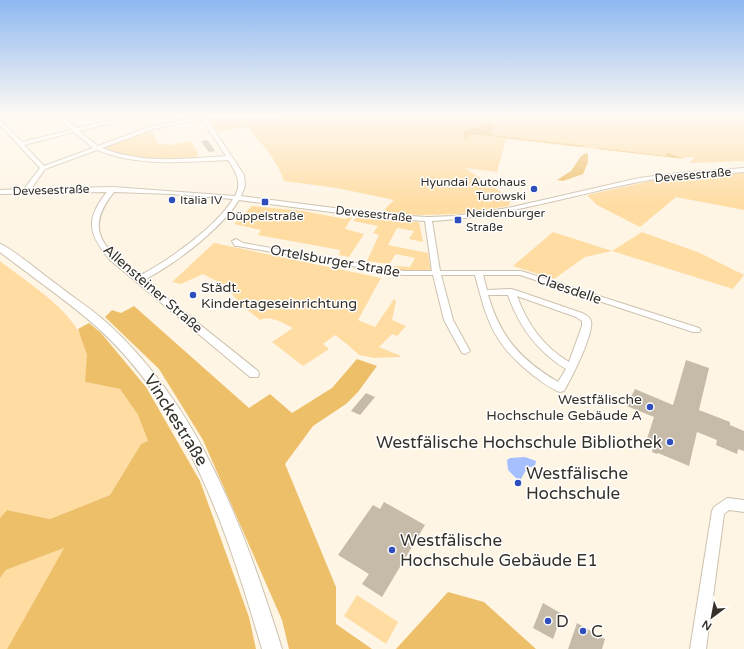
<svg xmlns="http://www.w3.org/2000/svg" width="744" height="649" font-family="'Varela Round',sans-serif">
  <rect width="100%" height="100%" fill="#fef5e5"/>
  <path fill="#ffdca2" d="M300 116H744V161L689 163 695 157 681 158 506 139 497 172 465 168 511 199 509 206 458 214 422 215 381 213 394 200 337 188 284 181C278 161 261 143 247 127L218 132 210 120Z
    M149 131 153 132 158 143 170 145 191 141 198 153 196 158C165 159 132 160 102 148Z
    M729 173H744V210L676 197 640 227 597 205 587 195 655 180Z
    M252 206 303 211 345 219 352 217 345 229 364 234 349 257 339 255 340 250 258 235 261 230 234 224Z
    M356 218 419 222 423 242 409 239 414 231 397 228 388 245 428 253 431 273 392 271 395 266 410 267 415 258 396 254 389 264 367 261 379 235 373 233 378 226 353 221Z
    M553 232 612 251 642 232 700 253 744 275 733 289 612 251 585 257 554 279 513 266Z
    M214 243 381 278 358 320 375 327 394 299 396 301 392 320 406 326 397 336 392 334 379 347 401 356 400 357 374 358 359 355 348 345 335 335 323 344 329 349 303 366 272 342 293 328C283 323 271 315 260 320L241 305 226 286 203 274 181 284 172 282Z
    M0 261C30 285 81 314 87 354 88 363 86 373 85 382L120 389 138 415 148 441 141 444 110 495 50 519 7 510 0 518Z
    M64 548 7 649H0V578L6 570Z
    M357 595 398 622 386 644 344 616Z"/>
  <path fill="#eebf69" d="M488 122 496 126 495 129 489 132 493 135 586 146 582 147 480 135H470L467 139H463L465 129H474Z
    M599 148 665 156 668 153 684 159 598 149Z
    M586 153 588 154V162L583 174 563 181 557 180 571 171 581 156Z
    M134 306 249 408 270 394 292 413 332 388 357 359 377 366 358 392 346 404 313 426 285 464 336 587V624L372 649H289L282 620 203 440 159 369 105 317 112 310 121 313Z
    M89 323 101 333 146 387 200 481 249 617 256 649H7L64 548 6 570 0 578V518L7 510 50 519 110 495 141 444 148 441 138 415 120 389 85 382 87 355 78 329Z
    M448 592 484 602 536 649H396Z"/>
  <path fill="#a6bffe" d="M525 457 536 461 535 466 527 468 521 479H517L508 470 507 460 510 458Z"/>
  <path fill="#c6bba9" d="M207 140 209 142 215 151 209 152 205 147 201 141Z
    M686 360 709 368 699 410 730 422V425L744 431V451L738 449 737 454 716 445 717 440 697 432 689 466 658 453 657 454 652 452 653 448 645 445 654 417 627 406V398L630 399 635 389 673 405Z
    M366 393 375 397 360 415 351 411Z
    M384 502 425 525 382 597 362 584 369 574 338 555 373 505 380 509Z
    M543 603 562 614 553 639 533 628Z
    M577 623 605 639 602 649H568Z"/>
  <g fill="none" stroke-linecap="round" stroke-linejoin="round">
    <g stroke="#cdc2af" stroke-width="2">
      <path id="minor" d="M57 116H62L77 128 130 116H136V117L79 131 98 146 149 127 200 116H279L277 118 207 119 244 175 245 186 241 196 389 215 428 217 455 216 508 208 639 178 678 173 744 168V172C709 175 673 175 638 182 569 196 503 217 432 221L440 271H521L699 328 701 330 699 332H693L520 275H483L487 290 511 289 518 291 582 313C586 315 590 317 591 321 594 334 571 379 564 391L560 392C551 389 542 382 534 376 494 345 487 322 475 275H441L453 320 470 351 465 354 462 353 444 320 433 275H403L238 246H235L232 241 236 239 243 243 403 271H432L425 221 370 217 239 200C221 229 175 264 144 280L258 371 259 374 258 377H250L110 260C88 234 85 219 107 192L0 194V190L24 189 40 168 0 125V120L22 142 72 130ZM202 119 226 156C185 159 141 164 102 148L153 129ZM74 132 93 148 44 166 24 145ZM97 150C139 167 184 162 228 160 235 171 243 182 235 196L113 187 31 189 45 169ZM114 192 172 194 233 199C216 227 168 261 139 276 107 249 81 233 114 192ZM488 295H508C519 327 538 352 566 369L558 382C521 360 500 337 488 295ZM517 296 576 317 582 321V326L569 362C544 347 527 324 517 296Z
        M727 498 744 500V512L729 510 724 514 706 649H690L712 511 714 507Z"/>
    </g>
    <g stroke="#cdc2af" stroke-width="2">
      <path id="major" d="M0 244C11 247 47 278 59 286 74 298 92 309 107 323 201 408 245 531 282 649H262C228 534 189 411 98 328 68 301 32 277 0 252Z"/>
    </g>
    <use href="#minor" fill="#fff" fill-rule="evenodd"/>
    <use href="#major" fill="#fff" fill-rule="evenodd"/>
  </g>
  <linearGradient id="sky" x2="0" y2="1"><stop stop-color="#8db8f1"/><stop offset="0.56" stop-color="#fffaf3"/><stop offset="1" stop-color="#fffaf3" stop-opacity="0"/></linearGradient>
  <rect width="744" height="206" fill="url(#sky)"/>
  <g fill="#2f4dbd" stroke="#fff" stroke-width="1.5">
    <circle cx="534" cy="189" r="4"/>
    <circle cx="172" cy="200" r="4"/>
    <rect x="261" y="198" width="8" height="8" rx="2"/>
    <rect x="454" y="216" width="8" height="8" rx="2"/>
    <circle cx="193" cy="295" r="4"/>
    <circle cx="650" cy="407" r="4"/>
    <circle cx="670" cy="442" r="4"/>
    <circle cx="518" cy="483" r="4"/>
    <circle cx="392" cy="550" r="4"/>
    <circle cx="548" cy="621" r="4"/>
    <circle cx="583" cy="631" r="4"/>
  </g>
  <g text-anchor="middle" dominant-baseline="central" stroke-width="3" stroke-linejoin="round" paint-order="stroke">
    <g font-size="12" fill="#353129" stroke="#fff">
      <text transform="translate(693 175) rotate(-5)">Devesestraße</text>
      <text transform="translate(51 190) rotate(-2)">Devesestraße</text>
      <text transform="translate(374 214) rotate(6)">Devesestraße</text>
    </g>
    <g font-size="12" fill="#353129" stroke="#fff" text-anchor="start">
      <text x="526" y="182" text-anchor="end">Hyundai Autohaus<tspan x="526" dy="14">Turowski</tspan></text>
      <text x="180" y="200">Italia IV</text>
      <text x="466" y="213">Neidenburger<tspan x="466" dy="14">Straße</tspan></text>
      <text x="265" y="216" text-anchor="middle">Düppelstraße</text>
    </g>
    <g font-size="14" fill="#353129" stroke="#fff">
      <text transform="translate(335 261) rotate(10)">Ortelsburger Straße</text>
      <text transform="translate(153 289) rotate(41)">Allensteiner Straße</text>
      <text transform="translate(569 289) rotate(19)">Claesdelle</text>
    </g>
    <g font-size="14" fill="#353129" stroke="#fff" text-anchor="start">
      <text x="201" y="287">Städt.<tspan x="201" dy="16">Kindertageseinrichtung</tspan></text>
      <text x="642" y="399" text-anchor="end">Westfälische<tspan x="642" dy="16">Hochschule Gebäude A</tspan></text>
    </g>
    <g font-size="17" fill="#353129" stroke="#fff">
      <text transform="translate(176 420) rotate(58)">Vinckestraße</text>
    </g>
    <g font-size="17" fill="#353129" stroke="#fff" text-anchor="start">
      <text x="662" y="442" text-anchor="end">Westfälische Hochschule Bibliothek</text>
      <text x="526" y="473">Westfälische<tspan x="526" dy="20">Hochschule</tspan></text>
      <text x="400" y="540">Westfälische<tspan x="400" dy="20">Hochschule Gebäude E1</tspan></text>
      <text x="556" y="621">D</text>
      <text x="591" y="631">C</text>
    </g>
  </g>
  <g transform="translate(712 617) rotate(212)" stroke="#ffffff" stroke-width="3" paint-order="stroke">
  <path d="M0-3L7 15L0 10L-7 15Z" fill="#353129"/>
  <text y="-6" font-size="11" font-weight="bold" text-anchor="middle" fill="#353129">N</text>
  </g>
</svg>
